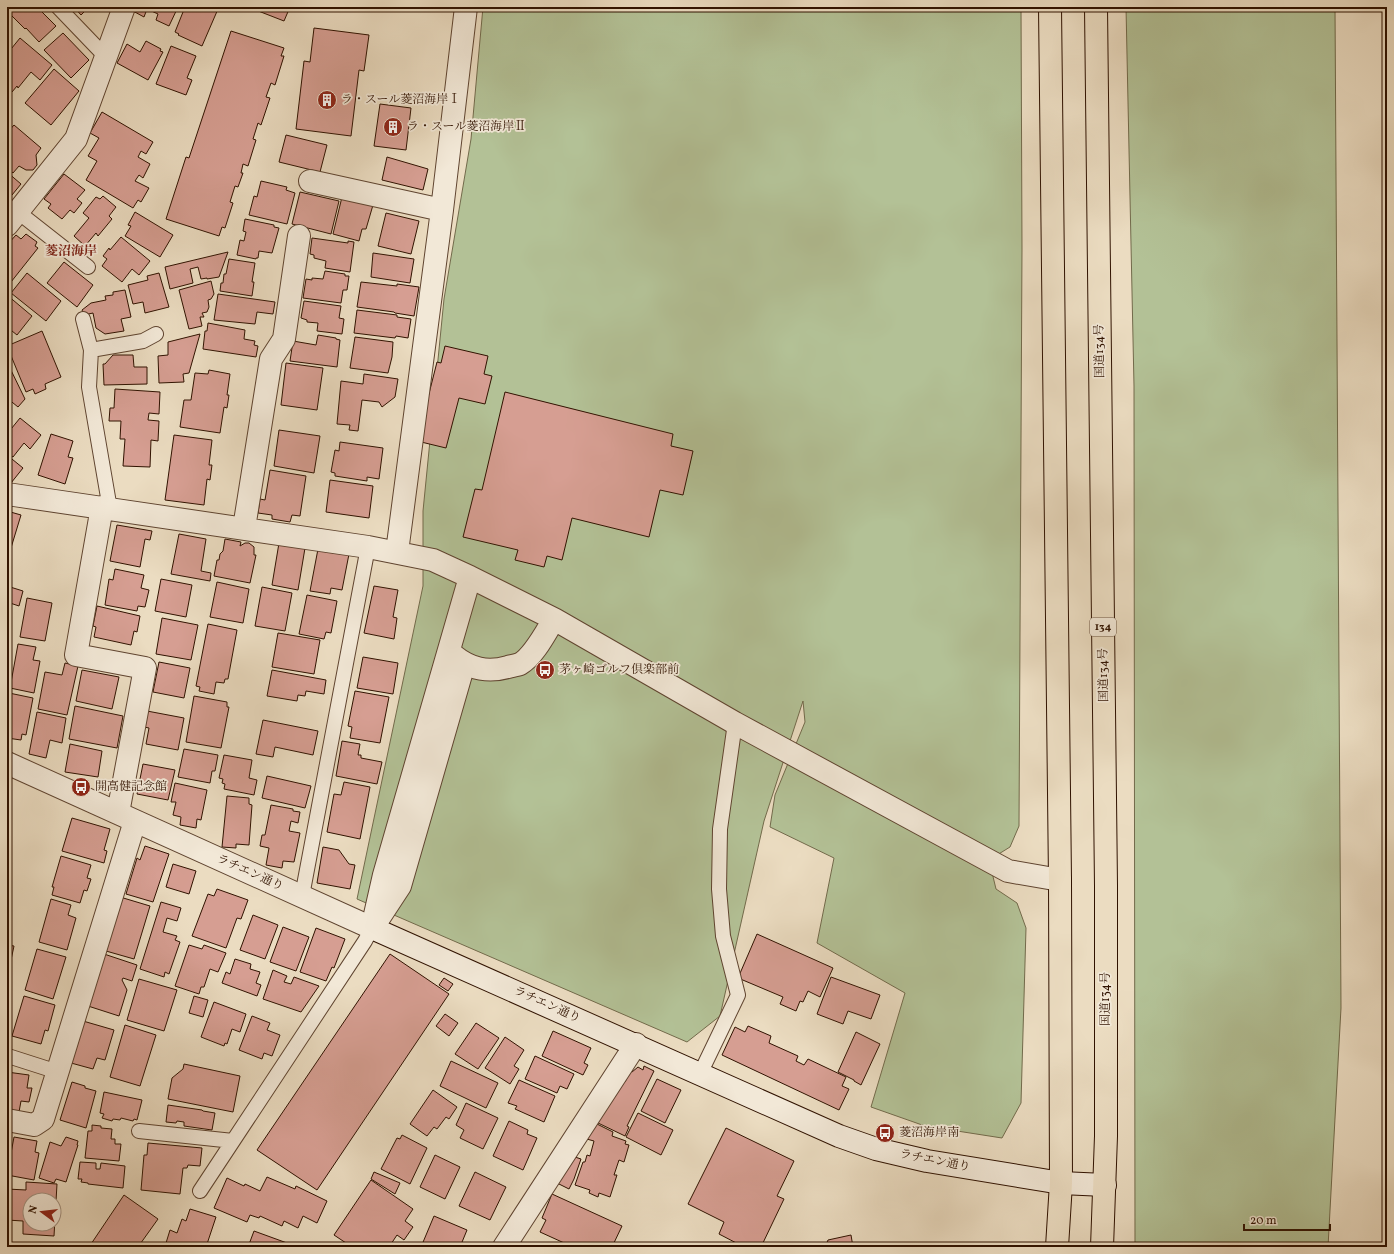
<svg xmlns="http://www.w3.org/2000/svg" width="1394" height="1254" font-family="Vollkorn,'Noto Serif JP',serif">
  <rect width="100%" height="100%" fill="#ebdcc1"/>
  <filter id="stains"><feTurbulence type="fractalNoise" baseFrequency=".005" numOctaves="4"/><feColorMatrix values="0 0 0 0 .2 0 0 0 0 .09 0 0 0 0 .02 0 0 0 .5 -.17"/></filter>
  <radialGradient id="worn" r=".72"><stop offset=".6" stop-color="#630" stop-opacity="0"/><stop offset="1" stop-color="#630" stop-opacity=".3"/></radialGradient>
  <path fill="#b3c196" stroke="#726a4b" d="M483 7H1021L1022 249 1019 826 1010 847 989 860 996 889 1017 903 1026 928 1021 1103 1002 1138 925 1126 871 1107 905 993 817 943 834 858 770 827 775 795 805 722 803 701 764 821 720 1016 687 1042 357 899 423 586V511L444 299 471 139Z
    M1126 7H1335L1341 1008 1328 1247H1135L1134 386Z"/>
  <path fill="#d69e92" stroke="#301200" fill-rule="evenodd" d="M10 7H40L44 10 42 12 56 26 39 42 26 28 25 29 7 11Z
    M74 7H89L81 15Z
    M135 7H178L169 26 156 20 158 14 147 9 144 17 133 11Z
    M185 7H212L218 9 202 46 178 35 179 34 175 32Z
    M248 7H290L284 21Z
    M314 28 369 35 364 71 359 70 351 136 296 129 304 61 310 62Z
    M231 31 284 48 281 56H284L275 85 271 83 266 97 270 98 261 125 258 123 253 139 256 140 248 166 243 164 241 173H243L238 187 235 186 230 202 233 203 225 228 222 227 219 236 166 219 186 157 189 158Z
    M63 33 89 60 71 78 44 50Z
    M20 38 52 65 40 80 31 72 18 88 17 86 12 92 7 87V54Z
    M146 41 161 49 160 51 163 52 148 80 117 63 127 44 140 52Z
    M171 46 196 56 187 78 192 80 186 95 156 84Z
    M54 69 79 91 51 125 25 103Z
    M380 104 411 108 406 150 374 146Z
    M102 112 153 142 146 154 141 151 138 157 150 164 143 178 139 175 135 181 149 188 141 202 138 200 133 208 86 180 97 161 88 156 99 138 90 133Z
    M14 125 41 148 36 155 37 165 33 170H26L19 166 13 173 7 168V133Z
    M286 135 327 145 320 172 279 162Z
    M387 157 428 169 423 190 382 180Z
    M7 172 21 184 12 195 7 191Z
    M64 174 85 190 77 199 82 203 74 213 70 210 62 219 48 208 51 204 44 199Z
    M261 181 287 187 286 190 295 193 287 224 249 215 254 196 257 197Z
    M300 192 339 201 331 234 292 224Z
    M103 196 116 207 109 216 112 219 98 236 96 233 85 246 74 236 89 218 83 213 96 197 100 199Z
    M342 197 373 205 366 229H362L359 241 333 234Z
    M135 212 173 235 160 257 125 236 131 226 128 225Z
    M386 213 419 221 411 254 378 246Z
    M245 219 274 225V227L279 228 272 253 259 251 258 258H256V259L237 255 240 240 244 241 246 232 243 231Z
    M26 234 37 242 35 246 38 248 11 282 7 279V245L16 235 21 239Z
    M121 237 150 261 139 275 132 269 122 282 102 266 107 259 103 256 109 248 110 250Z
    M312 238 348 243V241L354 242 350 272 325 268 326 261 314 258V255L310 254Z
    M228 252 219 277 207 279V278L201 279 198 267 190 269 193 283 170 289 165 267Z
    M373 253 414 259 410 283 371 277Z
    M229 259 255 263 252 282H254L252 296 220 291 221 283H223L224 274H226Z
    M64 262 93 285 77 307 47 283Z
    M325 271 345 274V276H349L347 290H343L341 303 303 298 306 279 312 280V278L323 279Z
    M27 273 61 301 46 321 11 293Z
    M159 273 169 307 145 313 143 302 133 304 128 285 148 280 147 276Z
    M211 281 214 294 211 299 208 300 209 307 207 312 202 313 204 317H200L202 326 189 329 179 290Z
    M361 282 397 286V284L419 287 414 316 395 313 394 312 357 307Z
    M125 290 131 317 121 319 124 331 105 334 96 328 93 313 84 315 82 310 91 303 106 300 105 296 113 295V292Z
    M218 294 275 302 273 314 257 312 255 324 214 320Z
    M7 295 32 316 17 335 7 327Z
    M304 301 341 306 339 318 344 319 342 334 317 331 318 323 307 322V320L301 318Z
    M357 310 397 315V317L411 319 408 338 396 336 395 338 354 333Z
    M208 323 245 330 244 339 255 341 254 345 258 346 256 357 203 349 205 331H207Z
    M42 331 61 377 45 384 46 389 35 394 33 389 26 392 7 346Z
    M200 334 189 373 183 374 184 382 159 383 158 356 168 355V342Z
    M318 335 336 338V339L340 340 337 367 290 361 293 341 316 345Z
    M355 337 393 342 392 357 388 373 350 368Z
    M445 346 488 356 484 374 492 376 485 404 459 398 446 448 417 441 437 362 441 363Z
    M113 355H133L134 367H147V384L104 385 103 364H105Z
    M7 362 25 399 18 407 7 398Z
    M286 363 323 368 317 410 281 405Z
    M209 370 230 374 227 395H229L227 408 224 407 220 433 180 427 184 400H191L195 373 208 374Z
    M364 374 398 379 395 397 382 407 379 402 362 400 358 431 349 430 350 425 337 424 341 381 363 384Z
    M115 389 160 392 159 414 149 413 148 420 159 421 158 441 151 440 150 467 123 466 125 439H120L121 421H109L110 408H114Z
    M505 392 673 434 671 446 693 451 683 495 660 490 649 537 572 518 562 560 547 556 544 567 515 560 518 550 463 537 475 489 482 490Z
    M20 418 41 435 30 449 24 443 13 457 7 453V434Z
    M279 430 320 436 314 473 274 466Z
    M51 434 73 441 68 457 73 458 65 484 38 475Z
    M174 435 212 440 209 465H212L210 480 207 479 204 505 165 500Z
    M340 442 383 448 379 479 367 477V481L335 476V473L331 472 335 450 339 451Z
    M7 455 23 468 7 488Z
    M270 470 306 476 300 516 292 515 290 522 272 519V515L258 513 260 499 265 500Z
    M330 480 373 486 369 518 326 512Z
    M7 511 21 515 7 561Z
    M117 525 152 531 150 540 145 539 140 567 110 561Z
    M179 534 206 539 201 571 211 573 210 581 171 574Z
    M225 539 241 542 240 546 245 543H249L254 547V555H256L250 583 214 576 217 560H219L220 554 223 551Z
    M279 543 305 548 298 590 272 585Z
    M318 549 349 554 342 590 331 588 330 594 310 591Z
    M115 569 144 575 141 588 149 590 145 607 138 606 137 611 105 605 109 579 113 580Z
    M161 579 192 585 186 617 155 611Z
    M217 582 249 589 243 623 210 617Z
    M7 586 23 591 19 606 7 602Z
    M374 586 398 590 393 617 397 618 394 639 364 633Z
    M262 587 292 593 285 631 255 626Z
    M307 595 337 601 331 633 326 632 324 639 299 634Z
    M27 598 52 603 45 641 20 637Z
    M97 606 140 616 137 632 134 631 131 645 94 637 96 627 93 626Z
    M162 618 198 625 191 660 156 654Z
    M208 624 237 630 228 679H225L224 683 216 682 214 694 199 691 200 687 196 686Z
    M278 633 320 640 314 674 272 667Z
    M18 644 36 647 33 660 40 661 34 693 10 688Z
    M363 657 398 663 393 694 357 688Z
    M159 662 190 668 184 698 153 692Z
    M65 663 78 666 67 715 38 709 45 672 62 675Z
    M82 670 119 677 112 709 76 701Z
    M272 670 326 680 324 694 306 691 305 696 298 695 297 701 267 696Z
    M355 691 389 697 380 743 350 738 352 727 348 726Z
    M9 693 33 698 26 735 22 734 21 740 7 738V701Z
    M194 696 227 702V707H229L221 748 186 742Z
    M75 706 123 716 117 748 69 739Z
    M147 711 184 718 178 750 146 744 149 728 144 727Z
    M37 712 66 718 62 743 50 740 46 758 29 754Z
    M263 720 318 731 313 755 275 747 273 757 256 754Z
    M342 741 360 744 358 755H361V758L382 762 377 784 336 776Z
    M70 744 102 751 98 777 65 772Z
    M184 749 218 755 215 771H212L210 783 178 777Z
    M224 755 252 760 249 778 257 780 254 795 224 789 225 784 222 783 223 779 219 778Z
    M143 764 175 770 168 800 137 794Z
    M267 776 311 786 305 808 262 798Z
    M344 782 370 787 360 839 327 832 334 794 341 795Z
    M175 783 207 790 201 820 197 819 196 828 180 825 181 817 173 815 176 802H171Z
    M227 796 249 798V804L252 805 249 845 236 844V848L222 847Z
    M271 805 293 809V811L300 812 298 823 291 821 289 831 300 833 294 862 283 861 282 868 266 865 269 848 260 846 262 835H265Z
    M72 818 110 829 104 850 107 851 104 863 62 851Z
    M145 846 169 854 153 902 126 894 137 858 140 860Z
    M323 847 339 850 349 864 355 865 350 889 317 883Z
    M61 856 91 865 87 878 91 879 87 891 84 890 80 903 52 895 54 887H52Z
    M173 864 196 871 189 894 166 887Z
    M217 889 248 900 241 919 237 918 226 948 192 936 208 894 214 896Z
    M120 897 150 906 134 959 106 951Z
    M51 899 71 905 68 915 76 918 67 950 39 942Z
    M161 902 181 908 177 921 167 918 163 932 177 936 175 940 180 942 169 974 165 972 164 977 140 969Z
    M253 915 278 925 265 959 240 950Z
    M283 927 309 937 296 971 270 962Z
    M316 928 345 939 334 968 332 967 326 981 300 972Z
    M757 934 833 968 820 997 808 991 803 1002 800 1001 796 1011 780 1004 783 997 738 978Z
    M7 945 14 946 11 960 7 959Z
    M189 945 202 949 204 945 226 953 218 972 210 969 204 987H201L199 994 175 986Z
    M37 949 66 957 53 999 25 990Z
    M104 954 137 965 132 981 123 978 122 980 127 990 119 1016 88 1006Z
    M390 954 449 994 317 1190 257 1150Z
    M235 959 251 964 250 969 260 972 256 983 261 985 257 996 222 983 226 972 230 974Z
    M273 970 287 976 284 982 291 984 294 977 319 986 301 1012 263 999Z
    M831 977 880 995 871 1019 848 1011 843 1024 817 1014Z
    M444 978 453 984 448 991 439 985Z
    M139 979 177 990 164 1031 127 1020Z
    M24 996 55 1005 48 1031 45 1030 41 1044 12 1036Z
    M194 996 208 1000 203 1017 189 1013Z
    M214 1002 246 1014 240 1032 232 1029 227 1044 225 1043 224 1046 201 1037Z
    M445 1014 458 1023 449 1036 436 1026Z
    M252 1016 270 1023 267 1030 280 1035 272 1056 264 1053 262 1059 239 1050Z
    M83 1021 114 1030 105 1060 97 1058 93 1069 71 1063Z
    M476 1023 499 1038 478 1069 455 1054Z
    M125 1025 156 1035 140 1086 110 1077Z
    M748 1026 771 1036 769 1043 798 1056 796 1061 804 1065 808 1059 846 1077 842 1086 849 1089 839 1110 722 1055 735 1027 745 1032Z
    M553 1031 591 1048 584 1063 588 1065 583 1075 542 1056Z
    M856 1032 880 1044 861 1085 854 1081V1080L838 1072Z
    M505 1037 524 1050 514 1066 519 1069 510 1084 485 1068Z
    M535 1056 574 1074 567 1089 560 1086 557 1093 525 1079Z
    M451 1061 498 1083 486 1108 440 1086Z
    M184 1064 240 1076 233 1112 168 1099 172 1078 183 1069Z
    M644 1066 654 1071 627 1126 629 1127 625 1136 596 1122 620 1080 625 1082 630 1071 632 1072 638 1067 643 1070Z
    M7 1072 29 1075 27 1088H32L29 1102 21 1101 19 1112 7 1110Z
    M657 1079 681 1090 665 1123 641 1111Z
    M519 1080 555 1096 544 1122 515 1109 517 1106 508 1103Z
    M72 1082 85 1086V1088L96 1091 86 1128 60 1120Z
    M433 1090 457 1107 449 1119 446 1117 437 1129 434 1127 427 1136 410 1124Z
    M104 1092 142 1100 137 1120 134 1119 133 1121 121 1118 120 1120 113 1119 112 1121 102 1118 104 1114 100 1113Z
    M466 1103 498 1118 483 1149 460 1138 464 1130 456 1125Z
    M168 1105 202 1110 203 1111 215 1113 212 1130 184 1126V1122L177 1121 176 1123 166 1122Z
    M638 1113 673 1130 661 1155 626 1137Z
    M509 1121 528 1130 527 1134 537 1138 523 1170 493 1156Z
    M593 1122 613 1132 612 1136 626 1141 625 1144 629 1145 624 1162 619 1160 614 1175H617L610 1197 599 1193 598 1197 589 1193 590 1190 575 1185 583 1162H585L587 1155 590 1156 594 1141 583 1138Z
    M92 1125 101 1126V1128L112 1129 111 1139H115V1144H121L119 1161 85 1158 88 1131H92Z
    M726 1128 794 1161 777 1196 784 1199 761 1247H744L719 1234 724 1222 688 1204Z
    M402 1135 427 1148 410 1184 381 1169 397 1138 400 1139Z
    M14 1137 37 1141 35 1152 39 1153 34 1180 7 1175Z
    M66 1137 78 1141 77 1145H78L66 1182 56 1179 54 1183 39 1178 50 1142 61 1146Z
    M148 1143 202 1148 200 1166 188 1165 187 1168H183L180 1194 141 1190 144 1155H147Z
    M435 1155 460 1167 445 1199 420 1187Z
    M572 1156 581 1159 574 1179 569 1189 557 1183Z
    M80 1162 96 1163V1169H100L101 1163 125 1166 123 1188 88 1184V1183L81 1182 82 1179H78Z
    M374 1172 400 1183 395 1194 371 1179Z
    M475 1172 506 1187 490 1220 459 1206Z
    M267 1177 295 1189 296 1186 327 1201 317 1223 303 1216 298 1228 284 1221 282 1226 260 1216 259 1218 250 1215 247 1222 214 1208 227 1178 244 1186 245 1184 260 1191Z
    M371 1180 413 1209 405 1221 413 1227 404 1240 397 1235 389 1247H352L334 1235Z
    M26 1182 57 1184 54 1236 23 1234V1221L7 1220V1189L26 1190ZM30 1200H54V1224H30Z
    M552 1194 622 1226 612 1247H573L540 1232 546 1220 542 1218Z
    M124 1195 158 1219 138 1247H89Z
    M190 1209 216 1217 206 1247H171V1245L166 1243 170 1230 177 1233 182 1219 186 1221Z
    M434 1216 467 1230 460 1247H421Z
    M254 1231 287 1243 286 1247H248Z
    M851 1235 853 1247H825L828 1240Z"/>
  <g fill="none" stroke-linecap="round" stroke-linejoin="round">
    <g stroke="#5f4430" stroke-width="16">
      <path id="lane" d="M58 7 106 57
        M18 212 88 267
        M83 319 91 350 89 387 110 509
        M91 350 143 341 156 334
        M302 896 368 547
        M8 1056 58 1072
        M700 1074 738 995 723 936 719 889 720 829 735 723
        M139 1131 233 1141
        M200 1191 365 941 372 928"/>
    </g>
    <g stroke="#5f4430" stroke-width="24">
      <path id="street" d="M310 181 442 210
        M7 225 76 139 124 7
        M7 494 368 547 433 560 470 577 554 619 735 723 1008 871 1060 880
        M102 507 76 655 145 668 118 813
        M244 528 271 359 284 339 299 236
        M397 552 442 210 466 7
        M453 655C470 669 487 673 508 667 512 666 517 665 520 664 534 656 546 632 554 619
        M7 763 372 928
        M379 918 400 886 464 664
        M372 928 384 875 470 577
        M7 1120 34 1125 43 1119 135 821
        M504 1247 636 1044"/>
    </g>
    <g stroke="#301200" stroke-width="24">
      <path id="secondary" d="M372 928 839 1136 876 1149 927 1161 1061 1183 1105 1185"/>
    </g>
    <g stroke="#301200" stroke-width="24">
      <path id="highway" d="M1050 7 1060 880 1061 1183 1057 1247
        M1096 7 1106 886V1136L1102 1247"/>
    </g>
    <use href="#lane" stroke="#f2e8d7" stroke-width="14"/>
    <use href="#street" stroke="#f2e8d7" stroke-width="22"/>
    <use href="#secondary" stroke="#f2e8d7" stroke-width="22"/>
    <use href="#highway" stroke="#ebdcc1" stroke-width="22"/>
  </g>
  <defs>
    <g id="building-disc" transform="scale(1)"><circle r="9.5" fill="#8f2418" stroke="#f2e8d7"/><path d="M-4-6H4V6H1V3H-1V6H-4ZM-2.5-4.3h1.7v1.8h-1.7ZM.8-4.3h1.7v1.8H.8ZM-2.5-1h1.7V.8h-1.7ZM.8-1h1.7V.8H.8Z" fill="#fff"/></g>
    <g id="bus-disc" transform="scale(1)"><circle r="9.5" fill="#8f2418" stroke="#f2e8d7"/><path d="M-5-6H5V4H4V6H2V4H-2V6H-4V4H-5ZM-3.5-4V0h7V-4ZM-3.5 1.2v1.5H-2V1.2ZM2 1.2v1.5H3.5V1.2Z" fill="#fff"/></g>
  </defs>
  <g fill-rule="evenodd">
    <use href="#building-disc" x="327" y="100"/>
    <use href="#building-disc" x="393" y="127"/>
    <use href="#bus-disc" x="545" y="670"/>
    <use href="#bus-disc" x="81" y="787"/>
    <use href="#bus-disc" x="885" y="1133"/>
  </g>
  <g text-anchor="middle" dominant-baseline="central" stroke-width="3.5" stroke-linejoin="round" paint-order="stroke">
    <rect fill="#f2e8d7" stroke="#6a5240" stroke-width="1" x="1090" y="618" width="26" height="18" rx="3"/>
    <g font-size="11" font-weight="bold" fill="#301200">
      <text x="1103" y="627">134</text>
    </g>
    <g font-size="12" fill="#301200" stroke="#f2e8d7" text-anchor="start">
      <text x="341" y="100">ラ・スール菱沼海岸Ⅰ</text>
      <text x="407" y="127">ラ・スール菱沼海岸Ⅱ</text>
      <text x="559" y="670">茅ヶ崎ゴルフ倶楽部前</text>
      <text x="95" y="787">開高健記念館</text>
      <text x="899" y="1133">菱沼海岸南</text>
    </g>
    <g font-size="12" fill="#301200" stroke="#f2e8d7">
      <text transform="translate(1100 351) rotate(-91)">国道134号</text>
      <text transform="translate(1104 675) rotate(-91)">国道134号</text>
      <text transform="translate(250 873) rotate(24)">ラチエン通り</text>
      <text transform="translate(1106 999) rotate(-90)">国道134号</text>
      <text transform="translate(547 1005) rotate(24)">ラチエン通り</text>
      <text transform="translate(935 1161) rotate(11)">ラチエン通り</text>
    </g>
    <g font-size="13" font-weight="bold" fill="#7a1f14" stroke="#f2e8d7">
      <text x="71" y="252">菱沼海岸</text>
    </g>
  </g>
  <rect width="1394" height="1254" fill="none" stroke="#ebdcc1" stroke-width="24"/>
  <rect x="8" y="8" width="1378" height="1238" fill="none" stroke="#301200" stroke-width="2"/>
  <rect x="12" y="12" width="1370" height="1230" fill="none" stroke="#301200"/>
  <g transform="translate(42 1212) rotate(285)"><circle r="19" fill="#f2e8d7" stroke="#a49281"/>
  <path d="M0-3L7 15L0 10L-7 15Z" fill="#8f2418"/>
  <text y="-6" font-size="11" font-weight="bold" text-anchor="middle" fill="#301200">N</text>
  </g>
  <path d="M1244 1224v6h86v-6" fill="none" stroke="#301200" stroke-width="2"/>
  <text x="1250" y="1224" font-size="12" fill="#301200" stroke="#f2e8d7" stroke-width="3" paint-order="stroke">20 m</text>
  <rect width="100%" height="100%" filter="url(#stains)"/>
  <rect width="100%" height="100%" fill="url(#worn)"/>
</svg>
